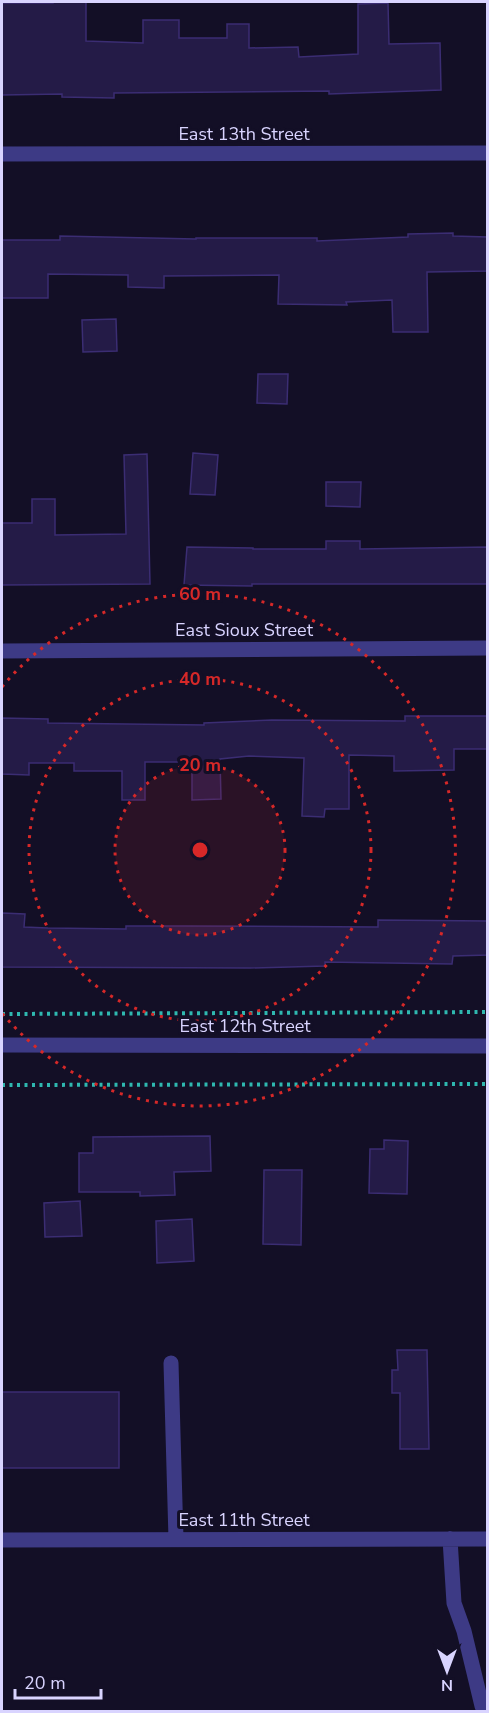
<svg xmlns="http://www.w3.org/2000/svg" width="489" height="1713" font-family="'Nunito Sans',sans-serif">
  <rect width="100%" height="100%" fill="#130f26"/>
  <path fill="#241b47" stroke="#3b2d73" stroke-width="1.5" d="M53 2H86V41L143 43V20H179V38H227V24H249V48L298 47 299 57 358 54V4L388 3 389 44 440 43 441 90 329 94V91L114 93V98L62 97V94L2 95V3H53Z
    M453 233V236L488 237V271L427 272 428 332H393L392 300 346 302 347 305 278 304 279 275 164 276V288L128 287V275L48 274V298H2V240H60V236L196 239V238H317V241L408 237V234Z
    M116 319 117 351 83 352 82 320Z
    M258 374H288L287 404 257 403Z
    M193 453 218 455 215 495 190 494Z
    M147 454 150 584 2 585V523H32V499H55V535L126 534 124 455Z
    M326 482H361L360 507 326 506Z
    M326 541H360V549L488 547V584H252V586L184 585 187 547 253 548V549H326Z
    M405 716H488V749H454V770L394 771V756L349 755V809H325L324 817 302 816 304 758 249 756 220 759 221 799 192 800V762H145V800H122V771H74V763H29V775L2 774V718L48 719V723L204 725V723L272 720 405 721Z
    M2 913 25 914 24 927 48 928 126 929V926H185L378 927V920L488 921V955L453 956 452 964 325 962V966L250 968 2 967Z
    M210 1136 211 1171 174 1172 175 1195 140 1196V1192H79V1153H93V1137Z
    M384 1140 408 1141 407 1194 369 1193 370 1149H384Z
    M264 1170H302L301 1245 263 1244Z
    M80 1201 82 1236 45 1237 44 1203Z
    M192 1219 194 1261 157 1263 156 1221Z
    M397 1350H427L429 1449H400V1393H392V1370H398Z
    M2 1392H119V1468H2Z"/>
  <g fill="none" stroke-linecap="round" stroke-linejoin="round">
    <path stroke="#2fb8b0" stroke-width="4" stroke-dasharray="3 4.5" stroke-linecap="butt" d="M2 1014 488 1012
      M2 1085 488 1084"/>
    <path stroke="#3d3a85" stroke-width="15" d="M2 154 488 153
      M2 651 488 648
      M2 1045 488 1046
      M171 1363 176 1539
      M450 1539 454 1603 464 1631 482 1706 486 1712
      M2 1540 488 1539"/>
  </g>
  <circle cx="200" cy="850" r="85" fill="#d62828" fill-opacity=".12"/>
  <g fill="none" stroke="#d62828" stroke-width="3" stroke-dasharray="3 6">
    <circle cx="200" cy="850" r="85"/>
    <circle cx="200" cy="850" r="171"/>
    <path d="M2 687A256 256 0 1 1 2 1013"/>
  </g>
  <g text-anchor="middle" dominant-baseline="central" stroke-width="6" stroke-linejoin="round" paint-order="stroke">
    <g font-size="18" fill="#d9d4ff" stroke="#130f26">
      <text x="244" y="134">East 13th Street</text>
      <text x="244" y="630">East Sioux Street</text>
      <text x="245" y="1026">East 12th Street</text>
      <text x="244" y="1520">East 11th Street</text>
    </g>
  </g>
  <circle cx="200" cy="850" r="9" fill="#d62828" stroke="#130f26" stroke-width="3"/>
  <g font-size="18" text-anchor="middle" font-weight="bold" fill="#d62828" stroke="#130f26" stroke-width="6" stroke-linejoin="round" paint-order="stroke">
    <text x="200" y="600">60 m</text>
    <text x="200" y="685">40 m</text>
    <text x="200" y="771">20 m</text>
  </g>
  <rect width="489" height="1713" fill="none" stroke="#d9d4ff" stroke-width="6"/>
  <g transform="translate(447 1671) rotate(180)" stroke="#130f26" stroke-width="4.5" paint-order="stroke">
  <path d="M0-4.5L10 22L0 15L-10 22Z" fill="#d9d4ff"/>
  <text y="-9" font-size="16" font-weight="bold" text-anchor="middle" fill="#d9d4ff">N</text>
  </g>
  <path d="M15 1689v9h86v-9" fill="none" stroke="#d9d4ff" stroke-width="3"/>
  <text x="24" y="1689" font-size="18" fill="#d9d4ff" stroke="#130f26" stroke-width="4.5" paint-order="stroke">20 m</text>
</svg>
